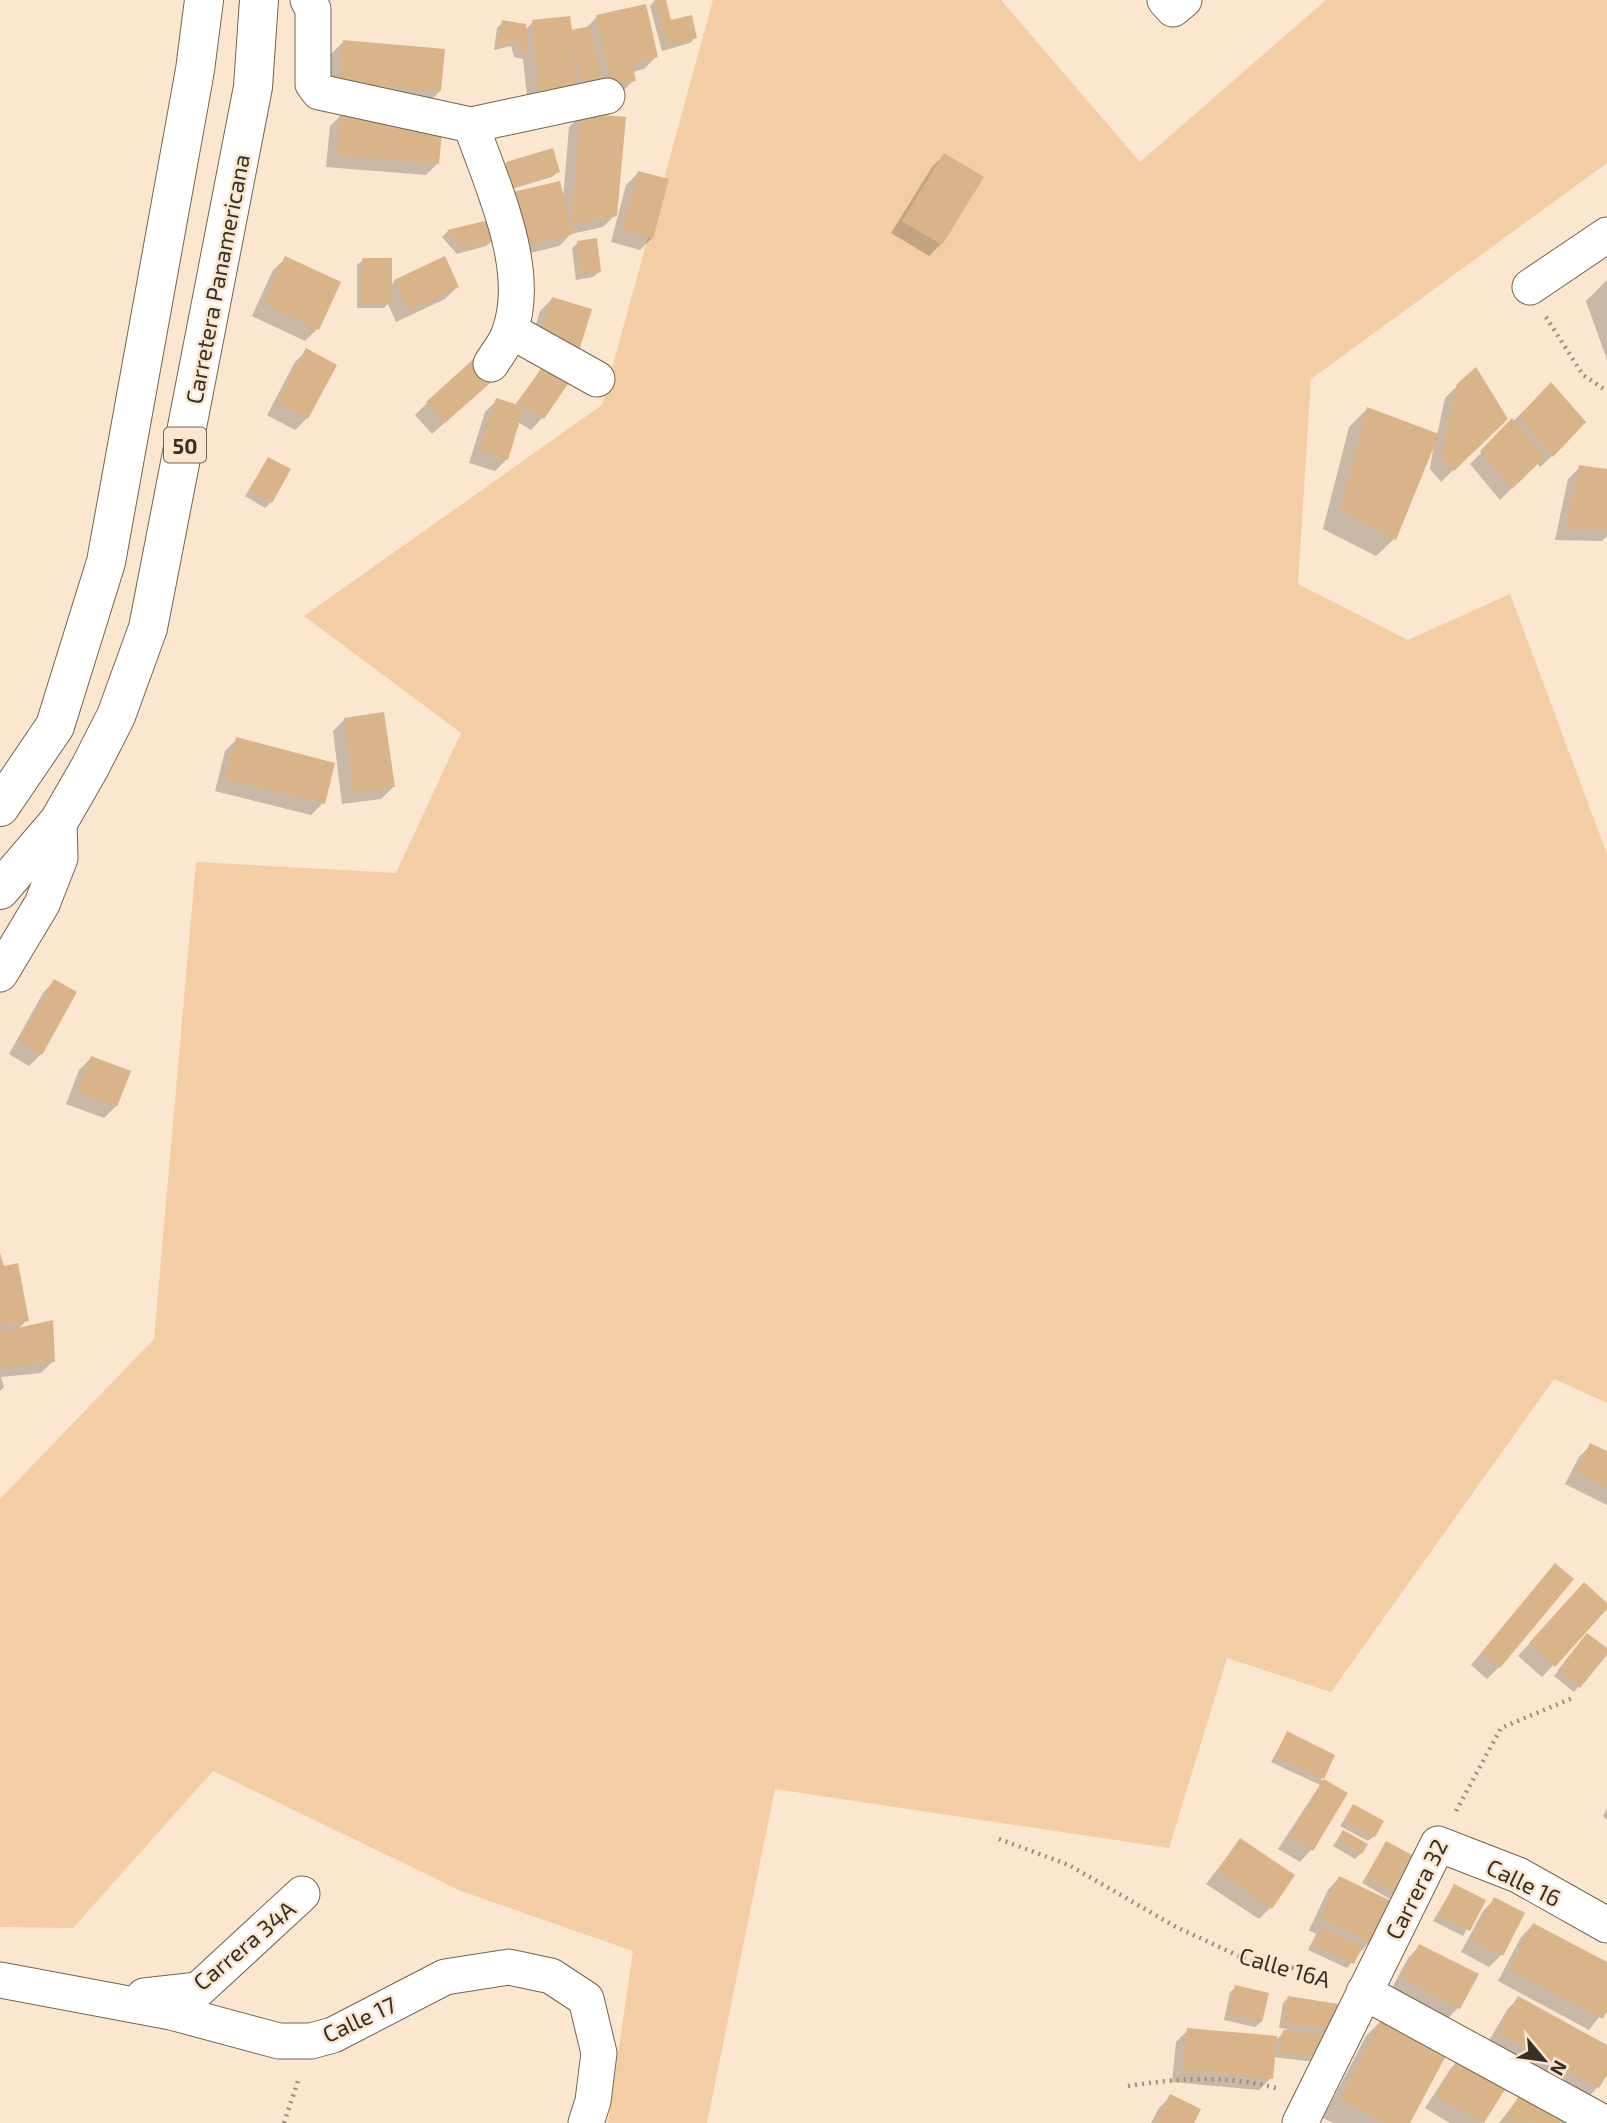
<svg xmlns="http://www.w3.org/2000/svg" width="1607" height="2123" font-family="'Exo 2',sans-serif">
  <rect width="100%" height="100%" fill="#fbe6cf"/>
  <path fill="#f3cda3" d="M713 0H1001L1140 162 1326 0H1607V163L1311 379 1298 584 1408 640 1510 594 1607 854V1403L1554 1379 1331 1692 1227 1658 1169 1848 775 1789 707 2123H608L633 1951 461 1891 213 1771 73 1928 0 1927V1499L154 1339 196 862 396 873 461 733 304 616 602 405Z"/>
  <path fill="#0003" d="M655 0H664L670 22 695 38 690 43 662 51 650 6Z
    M597 17 656 57 644 69 632 72 634 80 622 92 528 105 523 59 514 57 511 46 494 50 497 28 503 22 525 30 533 22 570 32 585 29Z
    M343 42 440 91 428 103 328 95 331 54Z
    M342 114 438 163 426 175 326 167 330 126Z
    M581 115 615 215 603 227 571 234 559 246 514 257 563 199 569 127Z
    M944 155 981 178 941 244 929 256 891 233 932 167Z
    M507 163 558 172 552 177 508 190 502 169Z
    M638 173 652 238 640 250 611 242 626 185Z
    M488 223 492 241 486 246 457 254 442 237 447 232Z
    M578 243 599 272 593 277 576 280 572 248Z
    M285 259 317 329 305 341 252 316 273 270Z
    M363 260 390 286 395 281 457 287 445 299 396 322 388 304 384 308H357V265Z
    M1607 280V360L1586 301Z
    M552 299 590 310 528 351 540 311Z
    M306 351 307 418 295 430 267 415 295 362Z
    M549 359 572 375 542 418 531 430 518 422 507 459 495 471 469 463 485 412 497 400 514 406Z
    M1458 385 1505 418 1441 482 1430 469 1434 442 1394 539 1376 556 1323 529 1349 427 1367 409 1437 435 1445 398Z
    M483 388 432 434 415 415 427 403Z
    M1539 396 1552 456 1540 467 1537 463 1500 500 1470 464Z
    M268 459 271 502 265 508 245 496Z
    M1580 467 1607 471V536L1602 541 1555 540 1568 479Z
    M345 719 393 787 381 799 342 804 333 731Z
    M237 739 323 803 311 815 215 791 225 751Z
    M54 981 41 1054 29 1066 9 1054 43 993Z
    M91 1058 116 1106 104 1118 66 1104 79 1070Z
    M0 1256 2 1268 27 1320 15 1332 53 1361 41 1373 1 1377 4 1387 0 1391Z
    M1591 1445 1607 1453V1505L1565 1484 1579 1457Z
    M1555 1565 1499 1667 1487 1679 1471 1665Z
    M1573 1596 1607 1607 1542 1677 1518 1656Z
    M1582 1640 1607 1652 1574 1692 1554 1676Z
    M1287 1734 1333 1755 1321 1780 1345 1794 1311 1850 1300 1862 1278 1849 1320 1785 1271 1762Z
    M1353 1807 1374 1836 1368 1841 1340 1826Z
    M1607 1808V1820L1603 1816Z
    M1343 1832 1361 1853 1355 1859 1333 1846Z
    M1240 1840 1271 1907 1259 1919 1206 1884Z
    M1386 1843 1396 1894 1390 1899 1362 1883Z
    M1339 1878 1370 1941 1347 1968 1308 1950 1316 1934 1309 1930 1328 1890Z
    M1454 1886 1483 1900 1463 1936 1433 1921Z
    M1495 1899 1501 1955 1489 1967 1461 1952 1483 1911Z
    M1533 1925 1607 1964V2007L1589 2030 1498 1981 1521 1937Z
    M1420 1946 1459 2007 1447 2019 1391 1990 1408 1958Z
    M1236 1987 1261 2022 1255 2027 1224 2020 1230 1992Z
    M1288 1998 1336 2005 1327 2035 1323 2034 1321 2057 1315 2062 1273 2057 1271 2078 1259 2090 1172 2082 1176 2042 1188 2030 1275 2041 1287 2029 1279 2028 1283 2003Z
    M1518 1998 1607 2047V2071L1598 2087 1586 2099 1487 2044 1507 2010Z
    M1384 2018 1408 2123H1333L1323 2118 1366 2036Z
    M1462 2056 1506 2084 1482 2123H1450L1425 2108 1451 2068Z
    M1525 2090 1579 2123H1499Z
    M1171 2096 1192 2123H1151L1159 2108Z"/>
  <path fill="#dab489" d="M655 0H666L671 20 692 15 697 38 668 46Z
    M646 4 658 57 632 63 636 81 612 86 596 15Z
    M570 16 572 30 590 26 601 79 581 83 573 48 577 89 539 94 532 20Z
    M502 20 526 24 529 54 519 51 517 41 498 46Z
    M343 40 445 49 441 91 339 83Z
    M341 113 443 121 439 164 337 155Z
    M581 113 626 117 617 216 571 225Z
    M553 148 560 172 513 186 506 162Z
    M944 153 984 177 942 245 902 221Z
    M638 171 669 179 653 239 622 230Z
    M560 181 573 234 526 246 513 192Z
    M489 220 494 241 463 249 447 230Z
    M597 238 601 272 581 275 577 241Z
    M285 256 341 282 319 330 263 303Z
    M445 256 459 287 408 311 394 280Z
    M362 258H392V303H362Z
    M552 297 592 309 579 351 539 339Z
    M306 348 337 365 308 419 277 403Z
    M478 355 497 377 445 423 426 402Z
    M549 357 574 375 544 419 518 402Z
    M1476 367 1508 419 1454 471 1441 456 1457 384Z
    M1551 382 1586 422 1553 457 1519 416Z
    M496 398 524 407 508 460 479 451Z
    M1367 407 1439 434 1396 540 1340 511Z
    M1512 418 1545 457 1512 489 1480 451Z
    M268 457 291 469 272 503 249 490Z
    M1579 465 1607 469V530L1566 529Z
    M384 712 395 787 354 793 344 718Z
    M236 737 335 763 325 804 225 779Z
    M54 979 77 992 42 1055 19 1042Z
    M91 1056 131 1071 117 1107 77 1092Z
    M0 1253 4 1266 18 1263 29 1321 0 1326Z
    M53 1320 55 1362 0 1367V1332Z
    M1590 1443 1607 1451V1487L1576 1472Z
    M1555 1563 1574 1579 1500 1668 1481 1653Z
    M1584 1582 1607 1603V1609L1555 1667 1529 1643Z
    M1587 1633 1607 1648V1655L1580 1688 1558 1670Z
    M1287 1731 1335 1755 1324 1779 1348 1793 1313 1851 1289 1837 1324 1779 1275 1756Z
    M1353 1804 1384 1821 1375 1837 1344 1820Z
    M1343 1830 1368 1844 1362 1854 1337 1840Z
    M1240 1838 1295 1875 1272 1909 1217 1871Z
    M1386 1841 1418 1858 1397 1895 1366 1877Z
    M1339 1876 1391 1901 1371 1942 1320 1918Z
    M1454 1884 1486 1900 1470 1931 1438 1916Z
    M1494 1897 1525 1913 1503 1956 1472 1940Z
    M1533 1923 1607 1962V2011L1603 2019 1509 1969Z
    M1321 1928 1362 1946 1354 1964 1313 1945Z
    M1419 1944 1479 1974 1460 2009 1402 1978Z
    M1235 1985 1269 1993 1262 2022 1228 2015Z
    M1288 1996 1338 2004 1334 2030 1284 2023Z
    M1518 1996 1607 2045V2075L1599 2088 1498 2032Z
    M1384 2016 1449 2050 1410 2123H1385L1340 2099Z
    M1187 2028 1277 2036 1273 2079 1183 2070Z
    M1283 2030 1325 2035 1322 2058 1280 2053Z
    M1462 2054 1509 2083 1484 2123 1436 2096Z
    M1524 2087 1582 2123 1503 2122Z
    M1170 2094 1201 2109 1194 2123H1155Z"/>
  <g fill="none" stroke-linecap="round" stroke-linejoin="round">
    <g stroke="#76644f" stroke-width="37">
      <path id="minor" d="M308 0 313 9V84L319 92 471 125 607 96
        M1165 0 1173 9 1184 0
        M471 125C492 185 532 268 510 331 507 342 497 354 491 364
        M1530 287 1607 235
        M511 331 597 379
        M0 974 42 904 60 858 59 821
        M0 1980 171 2012 279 2041H311L333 2035 445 1977 509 1967 551 1976 586 1999 599 2053 593 2101 586 2123
        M1364 1992 1604 2123
        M144 1996 198 1990 302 1894
        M1300 2123 1438 1844 1518 1875 1607 1925"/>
    </g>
    <g stroke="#76644f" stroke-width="40">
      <path id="trunk" d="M0 807 55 726 106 562 195 70 204 0
        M0 890 59 821 90 767 116 716 148 628 253 87 259 0"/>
    </g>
    <path stroke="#9e907f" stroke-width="4.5" stroke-dasharray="2 5" stroke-linecap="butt" d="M1546 317 1583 375 1607 391
      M1456 1811 1501 1728 1575 1697
      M999 1839 1069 1865 1176 1927 1252 1962 1307 1970 1330 1979
      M1128 2086C1179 2078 1226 2075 1276 2088
      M284 2123 299 2078"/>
    <use href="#minor" stroke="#fff" stroke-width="35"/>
    <use href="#trunk" stroke="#fff" stroke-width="38"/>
  </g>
  <g text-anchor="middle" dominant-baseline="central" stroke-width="5" stroke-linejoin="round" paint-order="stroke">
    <rect fill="#fbe6cf" stroke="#726759" stroke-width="2" x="164" y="427.5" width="42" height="35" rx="5"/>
    <g font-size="21" font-weight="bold" fill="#383027">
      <text x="185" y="445">50</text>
    </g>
    <g font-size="23" fill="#383027" stroke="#fbe6cf">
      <text transform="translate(217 279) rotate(-79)">Carretera Panamericana</text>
      <text transform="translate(1524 1882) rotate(26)">Calle 16</text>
      <text transform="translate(1416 1889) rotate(-63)">Carrera 32</text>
      <text transform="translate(244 1945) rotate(-40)">Carrera 34A</text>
      <text transform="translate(1285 1967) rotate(16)">Calle 16A</text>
      <text transform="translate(359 2019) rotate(-25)">Calle 17</text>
    </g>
  </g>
  <g transform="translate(1544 2060) rotate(119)" stroke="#fbe6cf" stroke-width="5" paint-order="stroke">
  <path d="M0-5L12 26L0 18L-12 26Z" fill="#383027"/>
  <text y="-10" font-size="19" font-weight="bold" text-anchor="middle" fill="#383027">N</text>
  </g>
</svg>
